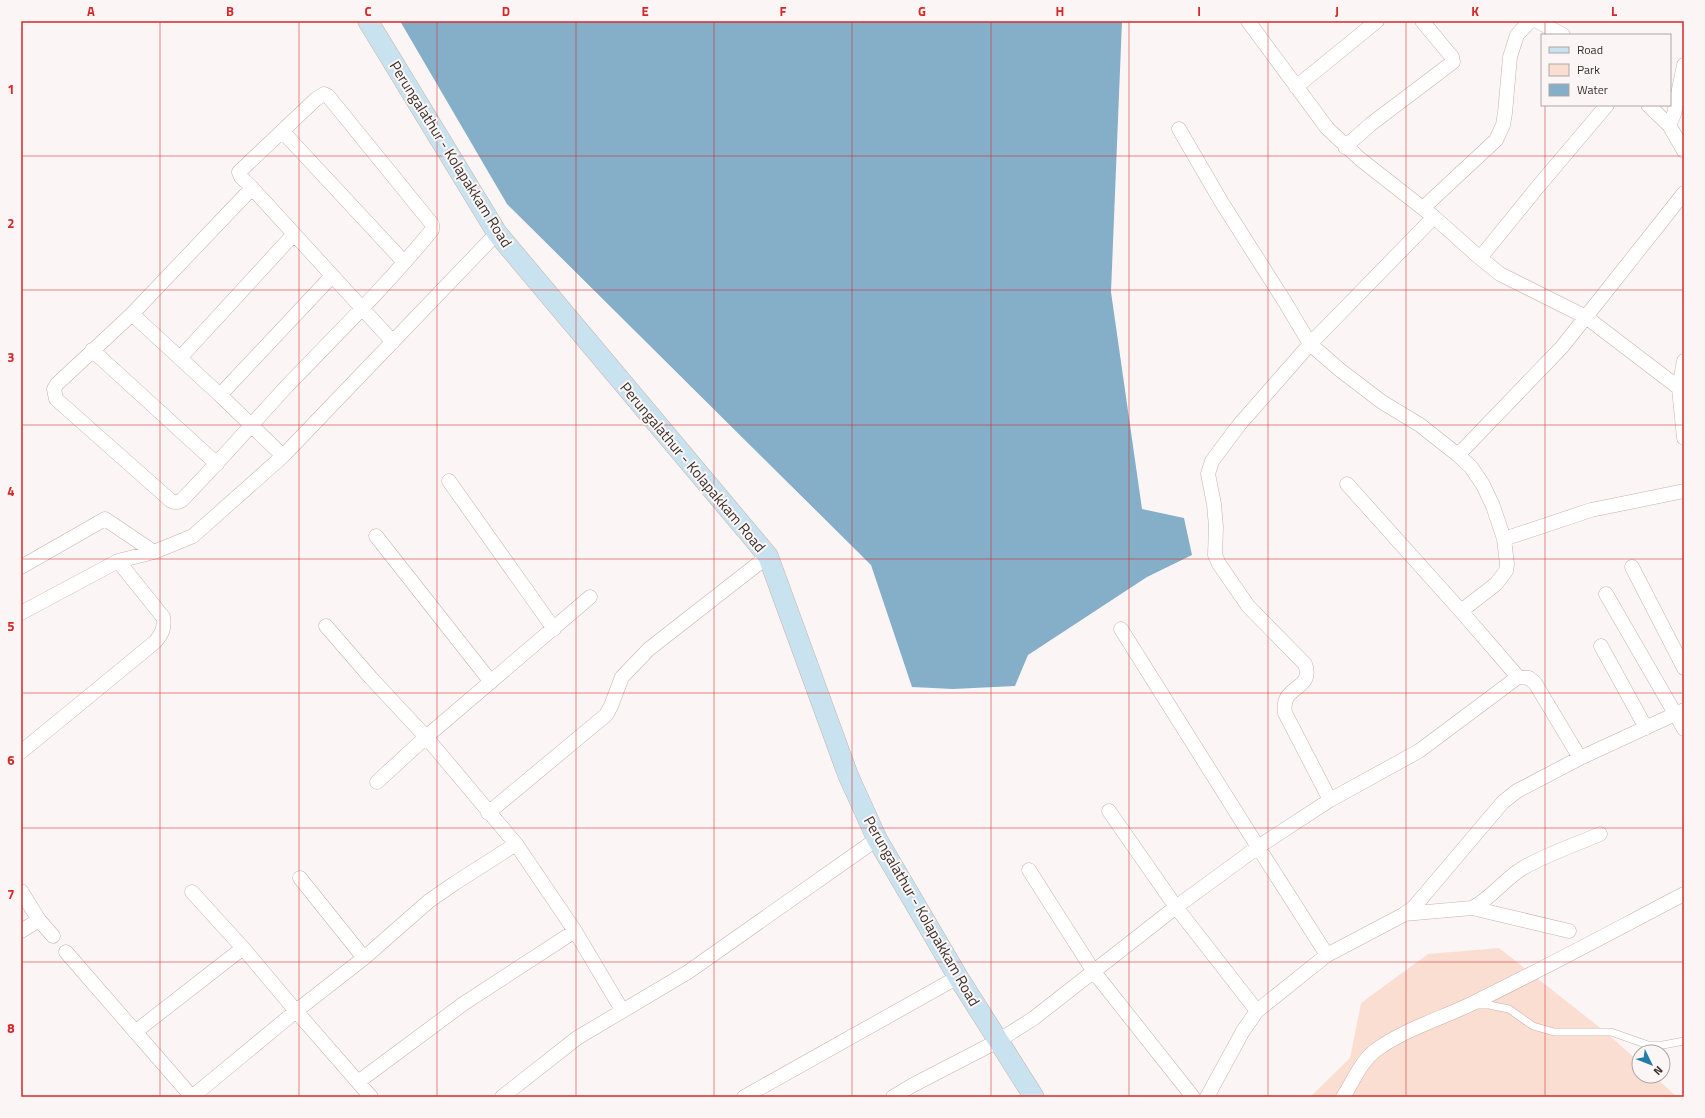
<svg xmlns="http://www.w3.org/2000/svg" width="1705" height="1118" font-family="'Titillium Web',sans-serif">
  <rect width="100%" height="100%" fill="#fbf6f5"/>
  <path fill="#fbded2" d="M1499 948 1608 1034 1639 1062V1076H1654L1677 1097H1310L1350 1058 1361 1003 1428 954Z"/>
  <path fill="#85aec9" d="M400 21H1122L1111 292 1142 509 1184 518 1192 555 1147 577 1028 655 1015 686 953 689 912 687 871 565 507 204Z"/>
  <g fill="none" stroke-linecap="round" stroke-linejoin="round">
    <g stroke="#c8b1a8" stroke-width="8">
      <path id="service" d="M1476 1005H1489L1509 1009 1533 1026 1554 1032H1611L1648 1045H1663L1684 1041"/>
    </g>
    <g stroke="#c8b1a8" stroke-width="15">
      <path id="minor" d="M1248 21 1327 128 1360 159 1434 217 1480 258 1500 274 1586 317 1679 388
        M1537 21 1563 35
        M1296 87 1377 21
        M1648 105 1669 125 1684 151
        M1669 125 1674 114 1684 65
        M1179 129 1222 203 1285 302 1310 344 1340 370 1382 402 1420 425 1458 455 1471 467 1483 485 1493 506 1504 539 1507 564 1506 571 1496 584 1461 611
        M283 132 404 262
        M1345 147 1371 124 1453 62 1452 57 1422 21
        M1423 208 1496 140 1503 125 1505 113 1510 57 1517 35 1530 21
        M1480 258 1536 189 1607 105
        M132 314 57 384 54 389 56 399 170 500C175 503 177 503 182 500 218 463 252 424 287 386 336 335 387 285 432 230V224L328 96 324 94 316 99 239 172 241 177 252 188
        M92 350 217 464
        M180 358 294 234
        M1684 361 1679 388 1684 438
        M220 395 332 276
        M1458 455 1562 347 1684 193
        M283 456 220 395 132 314 252 188 393 342
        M449 481 554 629
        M1347 484 1461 611 1518 677
        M376 536 491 682
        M1504 539 1591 510 1684 491
        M21 567 105 519 154 552
        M1632 567 1684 668
        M1606 594 1684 729
        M21 613 118 561 154 552 193 536 283 456 497 233
        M326 626 371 678 426 737 516 844 575 931 622 1010
        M1121 629 1258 847 1327 955
        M1601 646 1646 728
        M21 752 155 642C162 634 165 628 163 617L118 561
        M377 782 426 737 590 597
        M1330 800 1285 713C1280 684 1315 691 1305 664L1248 606 1219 564 1215 555 1216 527 1214 504 1208 474 1212 461 1239 425 1310 344 1434 217
        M1109 811 1176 907 1257 1011
        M488 813 606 715 611 706 622 677 649 649 768 556
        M1029 870 1094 972 1193 1097
        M300 878 364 958
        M21 891 39 920 21 931
        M192 892 243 948 296 1011 371 1097
        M1472 908 1569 931
        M1404 914 1472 908C1492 898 1504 879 1523 868 1547 854 1575 845 1600 834
        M39 920 53 936
        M66 952 192 1097
        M135 1032 243 948
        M358 1082 463 1004 575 931
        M192 1097 296 1011 364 958 429 901 455 883 516 844
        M502 1097 577 1038 688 972 877 839
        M744 1097 958 977
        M893 1097 913 1085 998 1041 1034 1018 1176 907 1258 847 1330 800 1419 751 1518 677 1529 678 1535 683 1580 758
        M1207 1097 1243 1031 1257 1011 1327 955 1403 915 1414 907 1503 802 1517 791 1580 758 1684 710
        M1343 1097C1353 1082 1361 1061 1376 1050 1405 1029 1440 1019 1471 1004 1543 969 1613 931 1684 894"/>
    </g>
    <g stroke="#c8b1a8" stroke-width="21">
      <path id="secondary" d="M368 21 497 233 768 556 848 775 877 839 958 977 1034 1097"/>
    </g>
    <use href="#service" stroke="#fff" stroke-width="7"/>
    <use href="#minor" stroke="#fff" stroke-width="14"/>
    <use href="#secondary" stroke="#c9e2f0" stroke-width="20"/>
  </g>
  <path fill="none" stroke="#d62828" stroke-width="1" stroke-opacity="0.55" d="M160 21V1097M299 21V1097M437 21V1097M576 21V1097M714 21V1097M852 21V1097M991 21V1097M1129 21V1097M1268 21V1097M1406 21V1097M1545 21V35M1545 105V1097M21 156H1684M21 290H1684M21 425H1684M21 559H1684M21 693H1684M21 828H1684M21 962H1684"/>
  <g text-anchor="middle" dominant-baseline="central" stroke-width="4" stroke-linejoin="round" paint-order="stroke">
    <g font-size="15" fill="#382f2b" stroke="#fbf6f5">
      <text transform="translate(451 154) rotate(58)">Perungalathur - Kolapakkam Road</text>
      <text transform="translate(693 467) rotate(50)">Perungalathur - Kolapakkam Road</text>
      <text transform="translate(922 911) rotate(60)">Perungalathur - Kolapakkam Road</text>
    </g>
  </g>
  <rect width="1705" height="1118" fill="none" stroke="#fbf6f5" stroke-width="44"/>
  <rect x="1541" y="34" width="130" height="72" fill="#fbf6f5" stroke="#ada6a4"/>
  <rect x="1549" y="47" width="20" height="6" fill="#c9e2f0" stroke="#ada6a4"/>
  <text x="1577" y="54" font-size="12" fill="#382f2b">Road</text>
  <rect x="1549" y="64" width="20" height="12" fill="#fbded2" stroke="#ada6a4"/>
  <text x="1577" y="74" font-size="12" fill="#382f2b">Park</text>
  <rect x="1549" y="84" width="20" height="12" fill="#85aec9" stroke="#ada6a4"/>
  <text x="1577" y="94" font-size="12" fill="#382f2b">Water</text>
  <g transform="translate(1651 1064) rotate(133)"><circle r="19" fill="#fbf6f5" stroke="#ada6a4"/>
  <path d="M0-3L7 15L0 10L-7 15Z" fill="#247cab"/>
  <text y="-6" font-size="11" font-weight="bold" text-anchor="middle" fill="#382f2b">N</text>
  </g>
  <rect x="22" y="22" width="1661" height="1074" fill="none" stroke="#d62828" stroke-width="1.5"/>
  <g font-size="13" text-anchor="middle" font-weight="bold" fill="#d62828">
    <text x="91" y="16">A</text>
    <text x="230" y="16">B</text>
    <text x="368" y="16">C</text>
    <text x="506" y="16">D</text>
    <text x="645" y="16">E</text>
    <text x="783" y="16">F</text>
    <text x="922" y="16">G</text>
    <text x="1060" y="16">H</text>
    <text x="1199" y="16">I</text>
    <text x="1337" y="16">J</text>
    <text x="1475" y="16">K</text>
    <text x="1614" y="16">L</text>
    <text x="11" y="94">1</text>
    <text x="11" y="228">2</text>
    <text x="11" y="362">3</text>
    <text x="11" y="496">4</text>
    <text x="11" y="631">5</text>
    <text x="11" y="765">6</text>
    <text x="11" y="899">7</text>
    <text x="11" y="1033">8</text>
  </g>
</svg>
